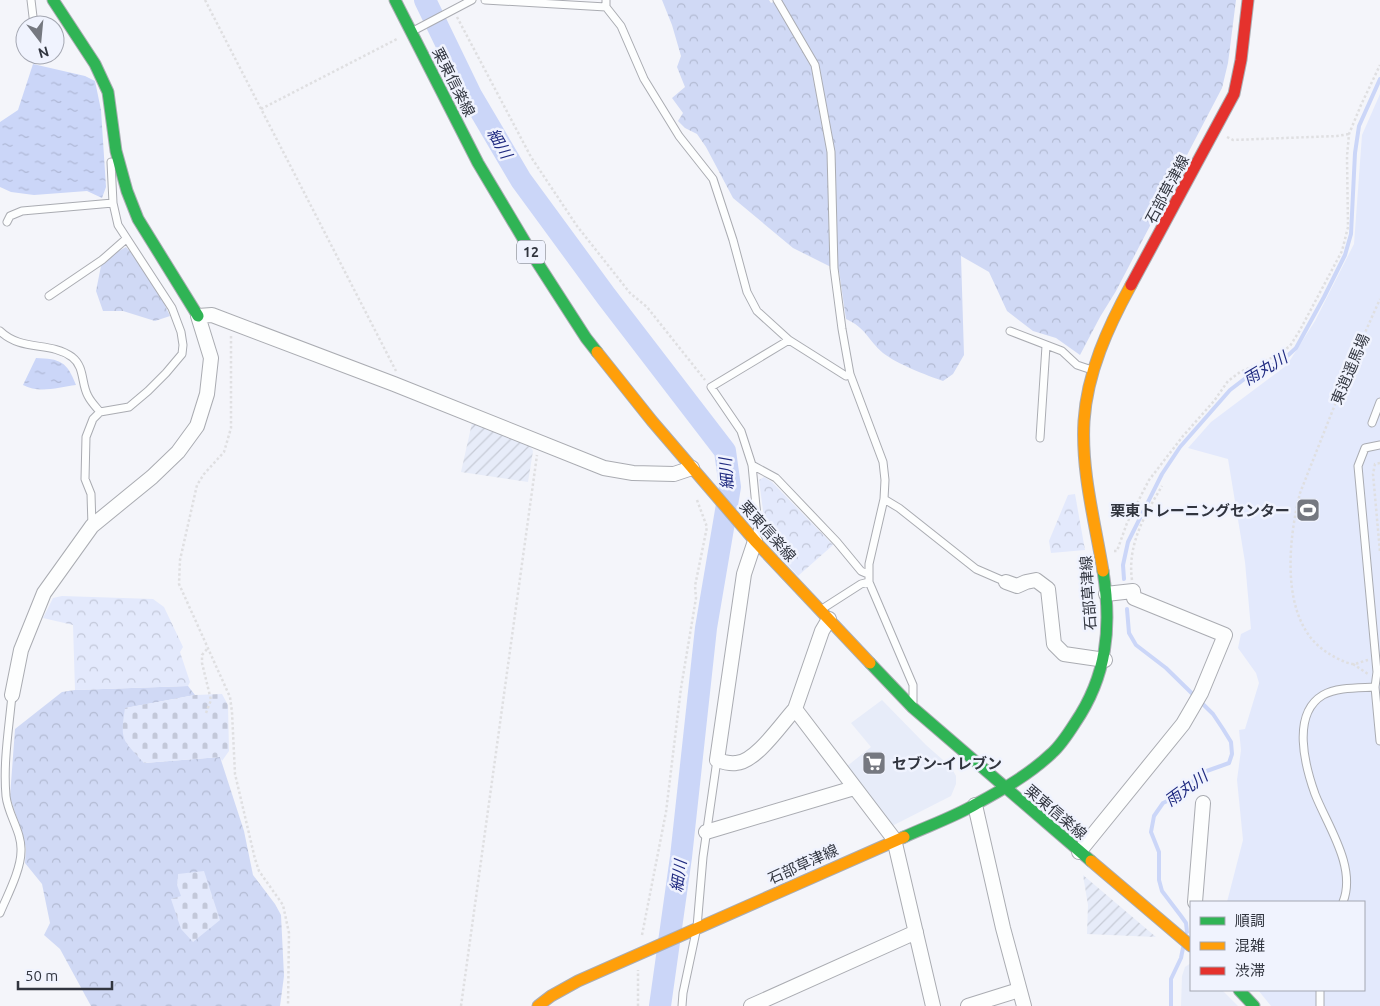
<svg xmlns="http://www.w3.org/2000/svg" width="1380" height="1006" font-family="Ubuntu,'Noto Sans JP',sans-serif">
  <defs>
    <pattern id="industrial-furrows" width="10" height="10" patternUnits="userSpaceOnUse" patternTransform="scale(1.25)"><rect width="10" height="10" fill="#e7ecf9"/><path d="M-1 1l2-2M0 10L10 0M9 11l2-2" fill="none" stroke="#c7cbd6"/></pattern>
    <pattern id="forest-crowns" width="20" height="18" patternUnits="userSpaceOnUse" patternTransform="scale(1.25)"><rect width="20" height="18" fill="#d0d9f5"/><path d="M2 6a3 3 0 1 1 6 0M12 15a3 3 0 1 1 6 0" fill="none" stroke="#b3bbd3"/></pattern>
    <pattern id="cemetery-stones" width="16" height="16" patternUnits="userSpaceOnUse" patternTransform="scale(1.25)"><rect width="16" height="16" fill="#e3e9fc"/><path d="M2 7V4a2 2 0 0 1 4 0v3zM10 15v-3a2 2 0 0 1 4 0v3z" fill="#c3c8d9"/></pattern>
    <pattern id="park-crowns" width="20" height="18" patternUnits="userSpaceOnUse" patternTransform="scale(1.25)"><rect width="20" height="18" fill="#e3e9fc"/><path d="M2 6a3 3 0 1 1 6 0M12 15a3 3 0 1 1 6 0" fill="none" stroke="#c3c8d9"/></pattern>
    <pattern id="water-ripples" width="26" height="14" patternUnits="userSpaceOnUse" patternTransform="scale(1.25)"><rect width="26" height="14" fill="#cbd6f8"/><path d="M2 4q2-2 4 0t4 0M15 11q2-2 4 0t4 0" fill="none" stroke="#afb8d6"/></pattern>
  </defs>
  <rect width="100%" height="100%" fill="#f4f5fa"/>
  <path fill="#e7ecf9" d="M882 700 926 745 951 767 956 776V784L951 796 892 826 846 767 871 747 851 723Z
    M1191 963V990H1222L1238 1006H1181L1182 976 1185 967Z"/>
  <path fill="url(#industrial-furrows)" d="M472 423 530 446 533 451 528 482 461 472Z
    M1083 875 1156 937 1087 934 1088 905Z"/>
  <path fill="url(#forest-crowns)" d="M662 0H769L771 3 778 0H1236L1228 63 1222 88 1116 291 1100 317 1080 355 1056 338 1033 331 1007 311 989 272 961 256 964 355 953 374 943 381C926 375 897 364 883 353 868 340 866 328 846 319L839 271 793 248 733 198 706 147 697 134 685 128 678 121 683 113 672 98 685 87 677 67 681 56 672 25Z
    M126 247C145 268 159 291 170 316L155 321 123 311H103L96 291 101 266 110 256Z
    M188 686 195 695 126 708 144 763 220 757 244 831 253 875 275 904 281 915 284 976 280 1006H91L60 949 44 935 50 923 42 884 25 863 26 849 24 839 10 797 15 729 62 692 75 690Z"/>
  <path fill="url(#cemetery-stones)" d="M222 694 228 705 229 751 222 761 220 757 144 763C122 739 120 741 125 708L195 695Z
    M204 871 220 920 193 942 181 929 171 899 181 896 177 885 178 874Z"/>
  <path fill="url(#park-crowns)" d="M764 477 772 482 833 545 798 576 767 541 759 480Z
    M1075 494 1085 550 1051 553 1049 541 1068 495Z
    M62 596 153 599 164 607 183 647 180 652 190 682 188 686 75 690 73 625 43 618 53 598Z"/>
  <path fill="#e3e9fc" d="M1380 94V1006H1271L1258 990H1364V902H1227L1243 840 1237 780 1241 750 1239 730 1245 729 1259 683 1256 673 1238 648 1241 634 1251 629 1245 562 1228 459 1188 448 1211 422 1287 365 1315 321 1354 244 1362 135Z"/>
  <path fill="url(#water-ripples)" d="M33 64 85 76 95 81 101 110 106 187 102 198 87 191 34 195 11 192 0 187V122L18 110Z
    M36 358C60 359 67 361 76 385 59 387 39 394 23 385Z"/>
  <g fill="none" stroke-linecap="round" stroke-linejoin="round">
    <path stroke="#cbd6f8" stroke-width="4" d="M1124 579 1123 565 1128 542 1162 474 1180 447 1230 390 1247 377 1283 360 1296 348 1324 297 1345 255 1351 234 1355 153 1359 126 1380 79
      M1127 609 1129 633 1136 645 1166 668 1213 714 1223 729 1231 742 1232 754 1229 763 1201 773 1178 796 1163 803 1154 816 1151 832 1159 852V880L1162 891 1181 916 1186 923 1187 932
      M1171 1006V979L1181 958 1183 948"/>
    <path stroke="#cbd6f8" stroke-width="22" d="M425 0 471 95 521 180 606 296 725 451 730 487 706 628 681 857 660 1006"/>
    <g stroke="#aaacb2" stroke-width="9">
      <path id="lane" d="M31 0 34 25
        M485 0 606 7
        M606 0V7L621 26 644 79 679 136 713 179 733 240 747 292 757 311 789 340 846 376 850 374
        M777 0 815 65 831 152 834 268 842 329 850 374 883 462 885 480 884 499 869 564V582L913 685V702
        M413 31 472 0
        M7 222 10 216 22 211 113 203
        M49 296 102 260 126 239
        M0 331C22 352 50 341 72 357 85 367 81 384 88 396 91 402 96 407 100 412
        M1010 331 1062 351 1077 365 1092 370
        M1372 423 1380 402
        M1040 438 1046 346
        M1380 445 1365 448 1358 466 1377 672 1375 687 1380 741
        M752 465 776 478 837 542 861 571 868 574
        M884 499 899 508 976 569 1006 582
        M92 526 91 494 85 479 86 437 93 419 100 412 129 407 148 391 166 373 182 354 183 345 181 332 172 308 118 225 113 203 111 162
        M756 536 758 527 752 465 741 431 711 387 789 340
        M822 609 861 584 869 582
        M1343 902C1357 867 1327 825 1315 794 1305 766 1291 714 1323 695 1337 687 1359 688 1375 687
        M0 913C7 896 21 870 21 851 22 832 8 815 6 796 3 762 9 728 12 695
        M682 1006 683 993 697 927 703 857 717 760
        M1320 1006V990"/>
    </g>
    <g stroke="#aaacb2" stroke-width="16">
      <path id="street" d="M755 541 744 574 717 760C723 762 729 764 736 763 756 762 782 723 795 709
        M1006 582 1017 586 1026 582 1036 580 1048 589 1054 644 1064 654 1105 660
        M829 619 822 631 795 709 894 839 933 1006
        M12 695 21 650 44 593 92 526 152 477 178 452 197 426 207 394 211 358 198 316 212 315 394 384 604 468 633 473 674 474 692 468
        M975 805 1003 928 1024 1006
        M706 832 854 788
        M1079 852 1183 724 1201 693 1225 635 1134 598 1133 591 1106 594
        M1195 902 1203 803
        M751 1006 916 932
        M968 1006 1019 990"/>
    </g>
    <g stroke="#aaacb2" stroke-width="13">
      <path id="fast" d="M53 0 95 64 108 92 116 151 127 191 138 219 198 316
        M395 0 478 163 537 262 586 338 597 352
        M870 663 912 707 1091 861
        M904 837C928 826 954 817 976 804 1002 790 1030 774 1052 753 1061 745 1068 734 1075 723 1107 676 1112 627 1103 571
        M1239 990 1254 1006"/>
    </g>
    <g stroke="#aaacb2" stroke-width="13">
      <path id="slow" d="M597 352 652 421 755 541 870 663
        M1103 571C1095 522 1081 471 1084 421 1087 373 1108 327 1131 285
        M1091 861 1191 946
        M538 1006 551 996 578 981 904 837"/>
    </g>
    <g stroke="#aaacb2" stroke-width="13">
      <path id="jam" d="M1131 285 1234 94 1241 60 1248 0"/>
    </g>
    <path stroke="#dfdfe1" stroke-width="2.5" stroke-dasharray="2.5 2.5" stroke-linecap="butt" d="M205 0 396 371
      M457 17 531 157 577 226 630 293 647 307 705 380
      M261 109 397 39
      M1227 137 1233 140 1337 136 1349 134
      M231 336V428L224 452 204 474 197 485 180 560 179 584 230 697 232 712 235 774 255 859 259 871 283 905 289 933 288 1006
      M1380 463 1375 464 1373 474 1380 552
      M1114 551H1117L1127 523 1149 480 1183 436 1214 401 1228 381 1240 372 1276 356 1290 346 1300 330 1342 251 1348 227 1347 156 1349 134 1361 105 1380 65
      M1132 580C1127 544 1145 515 1162 486
      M1368 660C1363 661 1357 664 1353 664 1345 663 1334 657 1328 653 1279 623 1288 541 1300 493L1351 364 1380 299
      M1353 664 1368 674
      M206 713 211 700 202 663V655L207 649
      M642 935 666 812 681 688 696 598 695 586 707 527 697 500
      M461 1006 537 455
      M638 1006V970"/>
    <use href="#lane" stroke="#fdfefe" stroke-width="7"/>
    <use href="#street" stroke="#fdfefe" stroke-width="14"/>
    <use href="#fast" stroke="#30b455" stroke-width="11"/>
    <use href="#slow" stroke="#ff9f0a" stroke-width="11"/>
    <use href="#jam" stroke="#e5322d" stroke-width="11"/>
  </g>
  <defs>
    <g id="stadium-square" transform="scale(1.25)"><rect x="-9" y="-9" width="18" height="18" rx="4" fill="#757880" stroke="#f0f3fe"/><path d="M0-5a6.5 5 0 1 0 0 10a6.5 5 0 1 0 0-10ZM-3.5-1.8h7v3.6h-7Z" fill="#fff"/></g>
    <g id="supermarket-square" transform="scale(1.25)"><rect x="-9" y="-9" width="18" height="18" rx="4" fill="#757880" stroke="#f0f3fe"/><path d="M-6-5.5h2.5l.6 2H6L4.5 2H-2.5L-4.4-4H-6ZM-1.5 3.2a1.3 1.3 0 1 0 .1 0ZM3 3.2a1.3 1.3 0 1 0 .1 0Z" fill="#fff"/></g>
  </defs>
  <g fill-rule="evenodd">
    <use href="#stadium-square" x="1308" y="510"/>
    <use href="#supermarket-square" x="874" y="763"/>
  </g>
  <g text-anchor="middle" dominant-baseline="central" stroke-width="5" stroke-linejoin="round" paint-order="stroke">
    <rect fill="#f0f3fe" stroke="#6a6e78" stroke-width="1" x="517" y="240.5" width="28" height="23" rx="4"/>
    <g font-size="14" font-weight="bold" fill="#31353f">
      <text x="531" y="252">12</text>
    </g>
    <g font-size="15" fill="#31353f" stroke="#f0f3fe">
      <text transform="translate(454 82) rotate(63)">栗東信楽線</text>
      <text transform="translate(1167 189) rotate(-62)">石部草津線</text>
      <text transform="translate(1350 369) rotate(-67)">東逍遥馬場</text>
      <text transform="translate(768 531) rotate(48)">栗東信楽線</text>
      <text transform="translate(1088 593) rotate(-94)">石部草津線</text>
      <text transform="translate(1056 812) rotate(40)">栗東信楽線</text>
      <text transform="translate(803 864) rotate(-24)">石部草津線</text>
    </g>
    <g font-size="15" font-weight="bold" fill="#31353f" stroke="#f0f3fe" text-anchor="end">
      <text x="1290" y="510">栗東トレーニングセンター</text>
      <text x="892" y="763" text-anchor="start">セブン-イレブン</text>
    </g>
    <g font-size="16" font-style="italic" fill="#202b81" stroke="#f0f3fe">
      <text transform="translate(500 143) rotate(60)">細川</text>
      <text transform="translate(1265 368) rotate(-31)">雨丸川</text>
      <text transform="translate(726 474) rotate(-94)">細川</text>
      <text transform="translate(1186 788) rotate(-36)">雨丸川</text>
      <text transform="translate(678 876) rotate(-82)">細川</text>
    </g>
  </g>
  <rect x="1190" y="901" width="175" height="90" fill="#f0f3fe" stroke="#a4a7b2"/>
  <rect x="1200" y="917" width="25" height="8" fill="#30b455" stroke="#a4a7b2"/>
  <text x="1235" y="926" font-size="15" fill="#31353f">順調</text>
  <rect x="1200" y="942" width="25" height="8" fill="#ff9f0a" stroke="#a4a7b2"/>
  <text x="1235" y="951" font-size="15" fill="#31353f">混雑</text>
  <rect x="1200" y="967" width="25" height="8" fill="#e5322d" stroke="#a4a7b2"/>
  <text x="1235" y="976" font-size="15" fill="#31353f">渋滞</text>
  <g transform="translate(40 40) rotate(164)"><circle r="24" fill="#f0f3fe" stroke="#a4a7b2"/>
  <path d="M0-4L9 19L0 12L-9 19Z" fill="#757880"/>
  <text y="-8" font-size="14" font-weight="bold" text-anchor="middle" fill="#31353f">N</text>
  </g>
  <path d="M18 981v8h94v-8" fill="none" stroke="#31353f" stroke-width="2.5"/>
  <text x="25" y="981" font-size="15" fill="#31353f" stroke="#f0f3fe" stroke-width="4" paint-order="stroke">50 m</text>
</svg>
